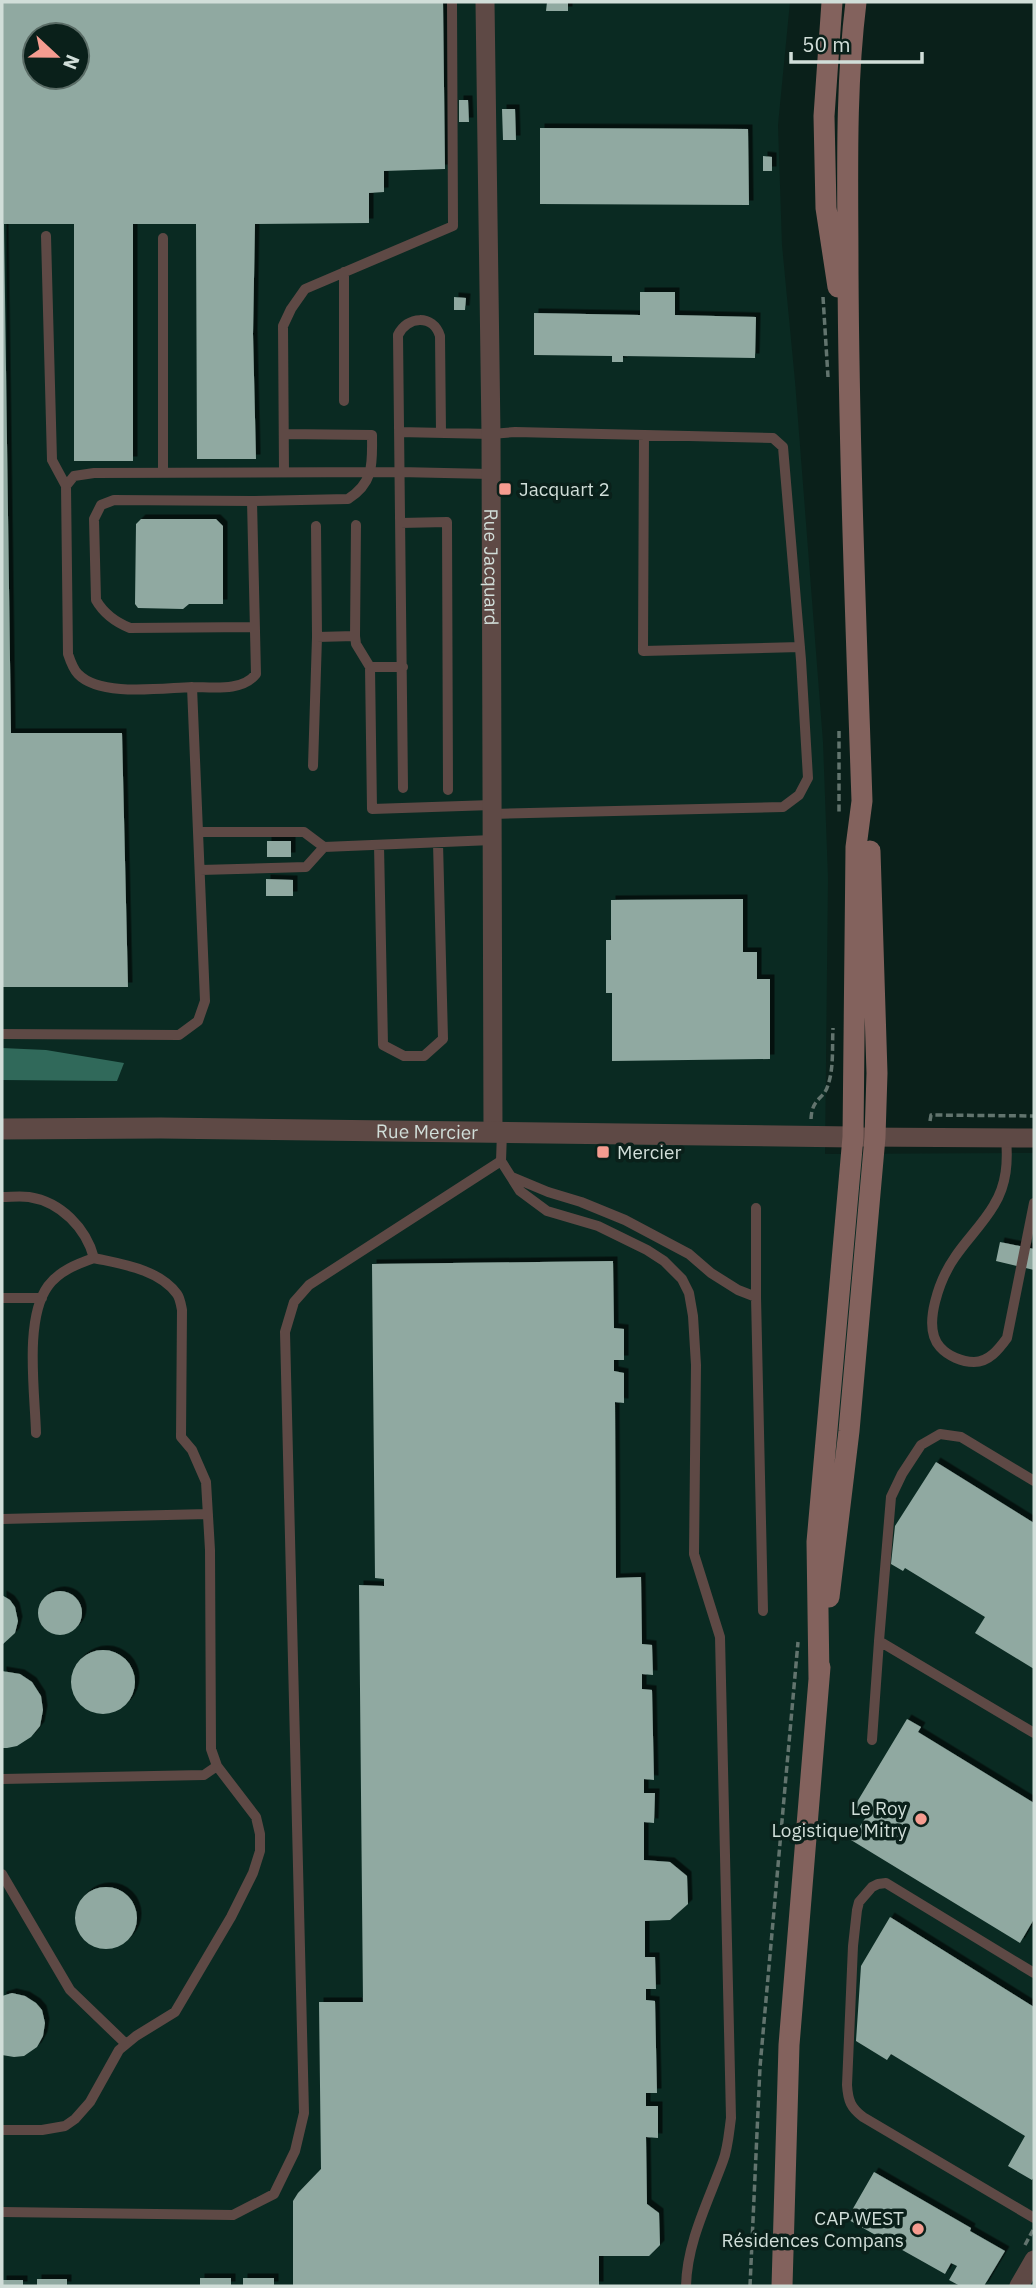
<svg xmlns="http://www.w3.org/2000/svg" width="1036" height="2288" font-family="'IBM Plex Sans',sans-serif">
  <defs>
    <filter id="shadow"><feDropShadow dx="4.5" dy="-4.5" stdDeviation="0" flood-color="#0009"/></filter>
  </defs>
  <rect width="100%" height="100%" fill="#0a201a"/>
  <path fill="#0a2a22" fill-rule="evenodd" d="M2 2H790L778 125 782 245 795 381 823 742 828 878 825 1154 1034 1153V2286H2ZM35 35H77V77H35Z"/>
  <path fill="#30695a" d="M2 1048 46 1050 124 1063 117 1081 2 1080Z"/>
  <path fill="#90a9a1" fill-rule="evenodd" filter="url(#shadow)" d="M2 2H443L445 169 384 171V192L369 193V223L255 224 253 334 256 459H197L196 224H133V461H74V224H4L11 733H122L128 987H2ZM35 35H77V77H35Z
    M547 2H568V11H546Z
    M459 100H468L469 122H459Z
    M502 109H515L516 140H503Z
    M540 128 748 129 749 205 540 204Z
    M763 156 772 157V171H763Z
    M640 292H675V315L756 317 755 358 623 356V362H612V356L534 355V313L640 315Z
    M454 297 466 298 465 310H454Z
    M141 519H216L223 526V604H189L183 609 138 608 135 604 136 524Z
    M267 841H291V857H267Z
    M266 879 293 880V896H266Z
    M743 899V952H757V979H770V1059L612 1061V993H606V940H611V900Z
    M1000 1242 1034 1249V1270L996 1261Z
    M613 1261 614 1328 624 1329V1360H614V1371L624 1373V1403L615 1402 616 1578 641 1577 642 1644 652 1645 653 1675 642 1674V1689L652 1690 654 1780 644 1779V1793H655L654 1823 644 1822V1860L670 1862 687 1876 688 1904 670 1920 645 1921V1957H655L656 1989H646V2000L655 2001 657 2093H646V2106H658V2138L646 2137 647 2204 659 2213 660 2245 649 2256H599V2286H293V2201L298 2193 321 2169 319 2002H363L359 1585 384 1586V1579L375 1578 372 1264Z
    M936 1462 1034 1523V1669L975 1633 985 1617 905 1568 903 1571 891 1564 895 1526Z
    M38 1613a22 22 0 1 1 44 0a22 22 0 1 1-44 0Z
    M2 1595 10 1600 15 1607 18 1621 15 1633 2 1645Z
    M71 1682a32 32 0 1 1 64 0a32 32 0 1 1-64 0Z
    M2 1671 20 1674 32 1682 41 1696 43 1710 40 1726 31 1737 17 1746 7 1748H2Z
    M907 1719 921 1727 918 1732 1034 1803V1919L1020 1943 851 1840 868 1814 854 1807Z
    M75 1918a31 31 0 1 1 62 0a31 31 0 1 1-62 0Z
    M890 1917 1034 2007V2177L1032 2180 1008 2166 1025 2136 891 2054 887 2060 856 2041 861 1966Z
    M12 1993 25 1996 36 2003 42 2010 45 2023 43 2036 37 2047 24 2056 14 2057 2 2055V1996Z
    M874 2172 971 2228 970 2231 1005 2251 984 2286H960L949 2280 957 2266 951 2263 945 2274 847 2219Z
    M200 2278H231V2286H200Z
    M243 2278H274V2286H243Z
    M37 2279H67V2286H37Z
    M2 2280H23V2286H2Z"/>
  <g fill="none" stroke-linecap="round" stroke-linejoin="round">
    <path stroke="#62746e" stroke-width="3.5" stroke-dasharray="7 3.5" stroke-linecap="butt" d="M823 297 828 377
      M839 731V814
      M811 1119C812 1097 824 1100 828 1085 834 1068 832 1046 833 1028
      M930 1121 931 1115 1034 1116
      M1025 2245 1033 2230
      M750 2286 760 2067 798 1642"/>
    <path stroke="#5e4945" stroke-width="10" d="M46 236 52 460 66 486
      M163 238V472
      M344 272V401
      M399 432 491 434 515 432 773 438 783 447 801 660 808 778 799 795 783 807 492 814
      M644 435 643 651 800 647
      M284 472 283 326 291 309 305 289 453 226 452 2
      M252 501 114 500 101 505 94 519 96 600C104 614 115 622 130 628L255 627
      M400 523 447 522 448 790
      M356 525 355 636 356 644 370 667 372 809 492 805
      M316 526 317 637 355 636
      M370 667H403
      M192 687C212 687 242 692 256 674L252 501 348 499C375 482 372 462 372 435L284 434
      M313 766 317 637
      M403 788 398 335C407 316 433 314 440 336L441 433
      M199 832H304L324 847 492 840
      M379 845 383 1045 404 1056H424L443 1039 438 843
      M200 870 306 867 324 847
      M2 1034 179 1035 198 1021 205 1001 192 687C161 688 100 697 78 674 73 669 70 660 68 654L66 486 74 476 94 473 399 472 490 474
      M502 1132 501 1161 520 1191 547 1211 598 1226 647 1250 664 1261 682 1279 689 1293 693 1316 696 1365 694 1554 720 1637 731 2118C729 2132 728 2148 723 2161 708 2202 687 2242 686 2286
      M1006 1138C1008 1161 1007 1184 994 1205 983 1224 967 1239 955 1257 941 1277 921 1326 940 1347 948 1356 962 1362 974 1362 989 1362 999 1349 1007 1338L1034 1203
      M512 1177 548 1192 581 1202 625 1220 689 1254 711 1273 738 1290 756 1297 763 1611
      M2 1197C11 1197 20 1196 29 1197 61 1202 86 1228 94 1258 77 1264 59 1271 48 1286 24 1319 35 1393 36 1433
      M756 1208V1297
      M2 1298H42
      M2 1519 208 1514
      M879 1641 891 1497 902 1474 921 1445 940 1434 961 1437 1034 1481
      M872 1740 879 1641 1034 1733
      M2 1779 204 1775 217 1766
      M2 1874 70 1990 126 2044
      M1034 1973 886 1883 878 1884 872 1887 859 1902 857 1910 853 1946 847 2085C848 2101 851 2108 863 2117L1034 2218
      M2 2130H42L65 2126 75 2119 90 2102 119 2050 136 2036 175 2012 231 1917 253 1873 260 1851V1834L256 1817 217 1766 211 1749 210 1550 206 1482 192 1450 181 1437 182 1310C181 1305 180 1298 177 1294 159 1269 121 1264 94 1258
      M2 2212 233 2215 274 2194 295 2151 304 2113 285 1332 294 1302 309 1285 501 1161"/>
    <g stroke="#5e4945" stroke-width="19">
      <path id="s1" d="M485 2 491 434 493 1132"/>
      <path d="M860 1137 1034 1138"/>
      <path d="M1019 2286 1034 2260"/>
    </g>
    <path stroke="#5e4945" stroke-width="21" id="s2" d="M2 1129 161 1128 853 1137"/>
    <path stroke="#83625d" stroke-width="21" d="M832 2 824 116 826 208 838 287
      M829 1597 849 1431 875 1137 877 1073 870 851
      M819 1679 817 1542 853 1137 856 847 862 801C856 625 849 448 848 272 848 181 845 91 856 2
      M782 2286 789 2045 820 1667"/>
  </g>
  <g fill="#f59c90" stroke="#0a201a" stroke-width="2.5">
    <rect x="498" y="482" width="14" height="14" rx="3.5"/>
    <rect x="596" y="1145" width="14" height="14" rx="3.5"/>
    <circle cx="921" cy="1819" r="7"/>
    <circle cx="918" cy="2229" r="7"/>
  </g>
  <g text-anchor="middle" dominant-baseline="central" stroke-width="7" stroke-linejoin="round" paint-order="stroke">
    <g font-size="19" fill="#d1ded9" stroke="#0a201a" text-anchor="start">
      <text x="519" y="489">Jacquart 2</text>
      <text x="617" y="1152">Mercier</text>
      <text x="907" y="1808" text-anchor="end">Le Roy<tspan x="907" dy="22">Logistique Mitry</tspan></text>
      <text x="904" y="2218" text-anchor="end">CAP WEST<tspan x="904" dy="22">Résidences Compans</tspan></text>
    </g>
    <g font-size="19" fill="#d1ded9" stroke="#0a201a">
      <text stroke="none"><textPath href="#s1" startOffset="565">Rue Jacquard</textPath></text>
      <text stroke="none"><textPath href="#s2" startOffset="425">Rue Mercier</textPath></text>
    </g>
  </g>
  <rect width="1036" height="2288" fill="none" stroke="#d1ded9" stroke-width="7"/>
  <g transform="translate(56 56) rotate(112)"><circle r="33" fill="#0a201a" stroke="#5a6c66" stroke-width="2"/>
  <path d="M0-5L12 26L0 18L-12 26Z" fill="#f59c90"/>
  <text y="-10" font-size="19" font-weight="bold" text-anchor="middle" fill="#d1ded9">N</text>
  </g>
  <path d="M791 52v10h131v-10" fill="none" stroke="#d1ded9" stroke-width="3.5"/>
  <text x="802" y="52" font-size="21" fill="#d1ded9" stroke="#0a201a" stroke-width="5" paint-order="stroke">50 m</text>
</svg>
